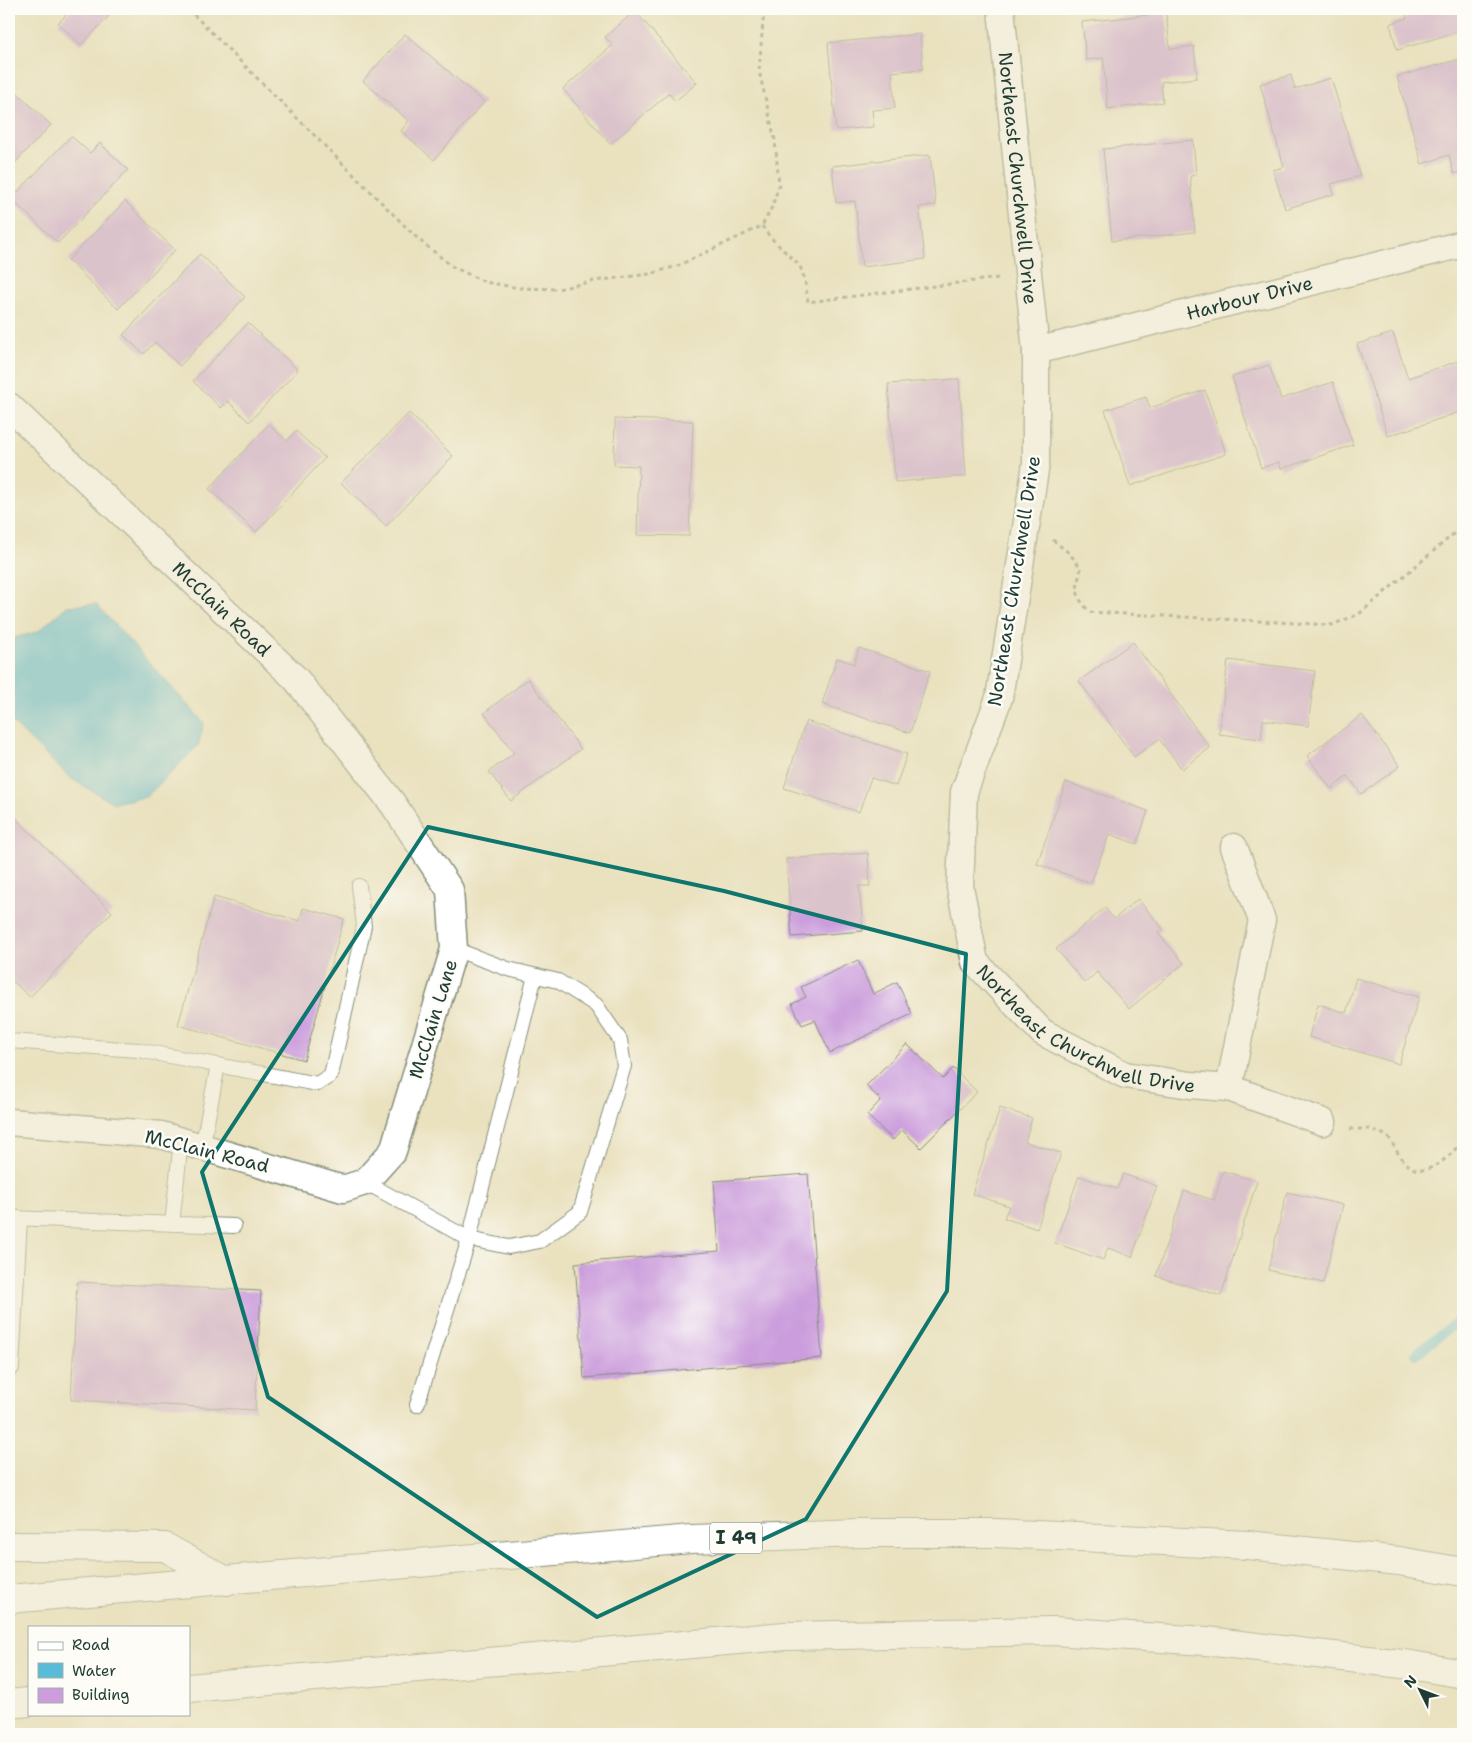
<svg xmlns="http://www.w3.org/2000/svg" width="1472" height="1743" font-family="'Shantell Sans',sans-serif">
  <rect width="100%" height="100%" fill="#fdfcf7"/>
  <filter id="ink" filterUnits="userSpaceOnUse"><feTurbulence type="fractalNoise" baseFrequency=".02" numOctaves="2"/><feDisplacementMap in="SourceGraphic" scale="10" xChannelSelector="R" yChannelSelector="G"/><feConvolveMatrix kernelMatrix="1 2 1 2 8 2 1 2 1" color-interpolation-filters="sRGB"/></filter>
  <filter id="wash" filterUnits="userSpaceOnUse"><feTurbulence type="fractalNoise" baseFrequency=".0096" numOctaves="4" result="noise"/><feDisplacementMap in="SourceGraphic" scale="20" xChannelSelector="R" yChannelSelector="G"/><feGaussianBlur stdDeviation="1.12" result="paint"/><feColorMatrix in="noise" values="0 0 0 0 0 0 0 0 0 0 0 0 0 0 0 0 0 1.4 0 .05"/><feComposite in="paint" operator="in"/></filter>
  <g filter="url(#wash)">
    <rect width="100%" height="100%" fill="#eae1bf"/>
    <path fill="#5abbd8" stroke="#3c7c86" d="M96 604 204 723 198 746 146 797 113 803 70 778 9 719V639L37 632 67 606Z"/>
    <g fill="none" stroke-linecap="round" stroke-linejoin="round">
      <path stroke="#5abbd8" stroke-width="10" d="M1416 1354 1463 1317"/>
    </g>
    <g id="blocks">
      <path fill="#cb9ddc" d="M72 9H110L113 12 81 45 58 23Z
        M1404 9H1463V30L1397 50 1390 24 1407 18Z
        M635 11 697 83 675 101 669 93 610 144 563 89 613 45 605 37Z
        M1166 13 1170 49 1194 46 1197 78 1161 82 1163 102 1108 109 1103 58 1086 60 1082 22Z
        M405 34 484 102 434 160 401 131 409 121 363 81Z
        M920 34 923 69 892 72 895 108 872 110 874 127 836 130 828 43Z
        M1463 58V171L1454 174 1449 155 1422 164 1397 77Z
        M1291 75 1295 89 1331 78 1360 176 1331 184 1334 194 1285 209 1273 170 1284 167 1260 84Z
        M9 85 51 125 9 169Z
        M71 136 90 153 100 143 128 170 58 243 11 199Z
        M1193 140 1196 175 1190 176 1195 232 1112 241 1103 149Z
        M930 155 936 205 919 207 925 259 862 267 855 201 836 203 832 166Z
        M125 201 175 250 118 309 68 260Z
        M200 254 245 297 180 366 155 342 144 354 123 335Z
        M248 323 298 370 249 422 228 401 221 408 193 381Z
        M1393 333 1408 378 1458 361 1463 378V411L1388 436 1357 344Z
        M1269 365 1281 399 1333 382 1353 445 1281 469 1279 462 1261 468 1232 377Z
        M959 379 966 476 895 482 888 384Z
        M1205 390 1226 454 1130 486 1105 410 1146 397 1150 408Z
        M409 413 453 456 386 526 341 483Z
        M615 419 693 421 689 536 637 535 639 466 614 465Z
        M269 424 287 441 296 431 325 458 256 532 209 489Z
        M1133 642 1210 748 1182 769 1159 739 1134 757 1079 681Z
        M859 648 930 671 910 733 822 704 837 658 854 664Z
        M1228 660 1315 671 1308 726 1263 720 1261 739 1219 734Z
        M528 679 581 749 511 801 489 772 514 753 484 713Z
        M1362 715 1400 766 1361 794 1348 776 1331 789 1307 756Z
        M806 721 907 754 896 786 871 778 859 812 784 788Z
        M1066 782 1148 811 1137 844 1109 834 1091 883 1037 864Z
        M9 812 112 912 30 997 9 978Z
        M868 853 870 886H859L863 931 792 937 786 859Z
        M214 897 300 921 303 908 344 919 304 1060 178 1025Z
        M1138 899 1163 929 1158 933 1184 963 1129 1009 1097 972 1085 983 1056 949 1105 908 1114 919Z
        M858 960 873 994 897 982 912 1014 830 1053 815 1020 802 1025 792 1004 806 997 801 987Z
        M1356 978 1419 997 1399 1064 1309 1037 1318 1004 1346 1013Z
        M907 1044 943 1079 953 1068 977 1092 921 1148 902 1130 893 1140 867 1115 881 1100 866 1086Z
        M1000 1108 1032 1118 1025 1142 1061 1153 1037 1229 1004 1218 1009 1206 972 1194Z
        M1223 1171 1257 1181 1221 1296 1156 1276 1184 1191 1214 1200Z
        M808 1174 822 1358 584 1378 575 1263 719 1251 714 1181Z
        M1123 1174 1157 1186 1132 1257 1108 1248 1103 1260 1055 1243 1079 1176 1117 1189Z
        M1287 1192 1343 1205 1323 1283 1268 1270Z
        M77 1282 261 1291 255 1410 71 1400Z"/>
    </g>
  </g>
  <g filter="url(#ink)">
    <use href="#blocks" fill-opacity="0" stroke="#848f7a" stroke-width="1"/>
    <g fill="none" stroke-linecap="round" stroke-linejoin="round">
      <g stroke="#848f7a" stroke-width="16">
        <path id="lane" d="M9 1041 138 1050 317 1084 331 1075 364 926 359 886
          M202 1148 218 1065
          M365 1182 469 1239 509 1247 540 1241 580 1212 624 1066 620 1040 596 1005 558 981 508 969 454 949
          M9 1218 234 1226
          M172 1224 181 1141
          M12 1368 20 1218
          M417 1405 469 1239 535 976"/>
      </g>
      <g stroke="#848f7a" stroke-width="29">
        <g id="street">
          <path id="s1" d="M1001 9 1036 351V464L999 698 964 792 960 887 975 962 1042 1032 1125 1075 1190 1085 1229 1088 1323 1122"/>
          <path id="s2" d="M1036 351 1463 244"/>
          <path id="s3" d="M9 406 296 679 393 804 450 890 454 949 393 1151 365 1182 343 1189 161 1135 9 1122"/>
          <path d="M1229 1088 1262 920 1234 847"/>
        </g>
      </g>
      <g stroke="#848f7a" stroke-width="30">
        <path id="highway" d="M9 1546 165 1547 226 1581
          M9 1599 691 1539 860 1533H996L1248 1545 1399 1561 1463 1572
          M189 1688 785 1636 1053 1631 1206 1641 1411 1665 1463 1674
          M9 1704 29 1702"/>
      </g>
      <path stroke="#848f7a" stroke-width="3" stroke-dasharray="4 4" stroke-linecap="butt" d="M188 9 418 239 453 267 485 282 519 288 558 289 594 281 650 274 677 266 762 226 772 207 779 185 775 140 759 71 764 9
        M762 226 770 237 800 266 805 280 808 302 998 278
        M1053 540 1070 554 1081 568C1076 589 1074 596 1090 612L1332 625 1359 614 1463 526
        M1350 1129H1369L1388 1136C1395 1147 1400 1160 1411 1167 1428 1179 1456 1152 1463 1138"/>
      <use href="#lane" stroke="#fff" stroke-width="14"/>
      <use href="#street" stroke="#fff" stroke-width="26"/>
      <use href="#highway" stroke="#fff" stroke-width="28"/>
    </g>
  </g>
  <path d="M0 0H1472V1743H0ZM428 827 724 891 966 954 947 1291 806 1519 597 1617 268 1397 202 1172Z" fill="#eae1bf" fill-opacity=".55" fill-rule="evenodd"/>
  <path fill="none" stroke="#0f766e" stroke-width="4" stroke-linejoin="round" d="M428 827 724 891 966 954 947 1291 806 1519 597 1617 268 1397 202 1172Z"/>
  <g text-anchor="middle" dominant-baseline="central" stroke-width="5" stroke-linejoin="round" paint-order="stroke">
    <rect fill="#fdfcf7" stroke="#62766e" stroke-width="1" x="710" y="1522.5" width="52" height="31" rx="4"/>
    <g font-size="18" font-weight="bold" fill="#1f3d34">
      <text x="736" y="1538">I 49</text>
    </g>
    <g font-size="19" fill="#1f3d34" stroke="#fdfcf7">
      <text stroke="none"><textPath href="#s1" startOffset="170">Northeast Churchwell Drive</textPath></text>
      <text stroke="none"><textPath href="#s2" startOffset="220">Harbour Drive</textPath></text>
      <text transform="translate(1014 581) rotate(-81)">Northeast Churchwell Drive</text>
      <text stroke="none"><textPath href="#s3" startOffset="294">McClain Road</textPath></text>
      <text transform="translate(433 1019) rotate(-73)">McClain Lane</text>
      <text stroke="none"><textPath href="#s1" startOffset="1100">Northeast Churchwell Drive</textPath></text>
      <text transform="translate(207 1151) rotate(14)">McClain Road</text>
    </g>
  </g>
  <rect width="1472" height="1743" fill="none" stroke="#fdfcf7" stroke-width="30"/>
  <rect x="28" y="1626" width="162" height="90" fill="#fdfcf7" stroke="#a4b0a9"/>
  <rect x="38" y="1642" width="25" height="8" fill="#ffffff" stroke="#a4b0a9"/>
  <text x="72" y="1650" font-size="15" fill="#1f3d34">Road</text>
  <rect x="38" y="1663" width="25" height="15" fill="#5abbd8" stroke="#a4b0a9"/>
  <text x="72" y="1676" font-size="15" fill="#1f3d34">Water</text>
  <rect x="38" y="1688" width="25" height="15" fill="#cb9ddc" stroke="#a4b0a9"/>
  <text x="72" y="1700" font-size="15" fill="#1f3d34">Building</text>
  <g transform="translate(1420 1690) rotate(312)" stroke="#fdfcf7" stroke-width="4" paint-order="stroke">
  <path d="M0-4L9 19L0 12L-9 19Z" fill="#1f3d34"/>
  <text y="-8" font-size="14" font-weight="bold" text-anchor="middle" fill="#1f3d34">N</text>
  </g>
</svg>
